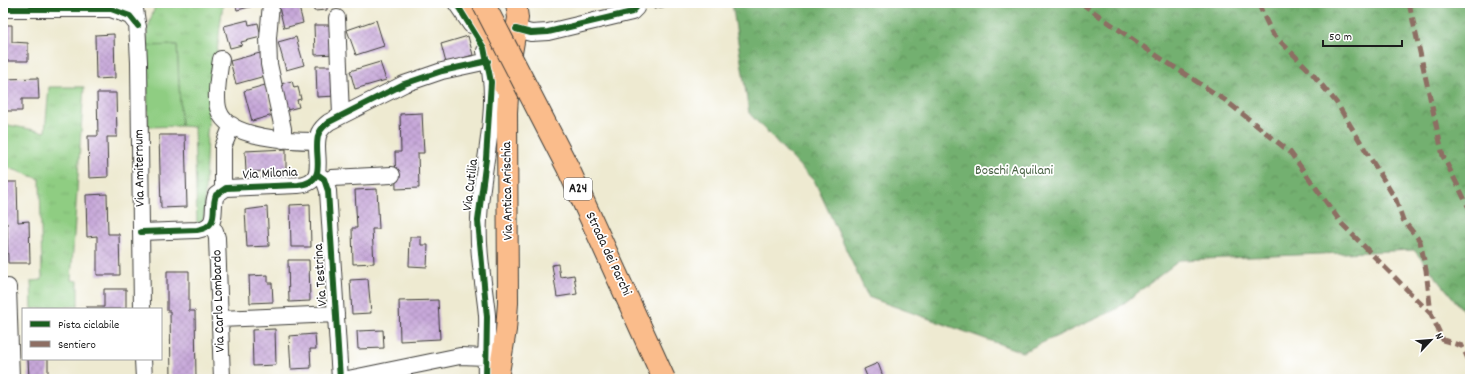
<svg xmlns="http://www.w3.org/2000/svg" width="1473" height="382" font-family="Dekko,sans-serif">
  <defs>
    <pattern id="grass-tufts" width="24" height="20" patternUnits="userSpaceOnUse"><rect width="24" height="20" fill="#8fcd82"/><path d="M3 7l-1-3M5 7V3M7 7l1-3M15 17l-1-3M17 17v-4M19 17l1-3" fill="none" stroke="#7baf70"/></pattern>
    <pattern id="forest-crowns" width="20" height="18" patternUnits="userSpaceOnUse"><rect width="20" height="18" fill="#73b070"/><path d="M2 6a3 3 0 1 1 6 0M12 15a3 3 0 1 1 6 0" fill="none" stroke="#5e8e5b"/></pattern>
    <pattern id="building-cross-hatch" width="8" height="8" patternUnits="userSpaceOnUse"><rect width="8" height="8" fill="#c7a8d9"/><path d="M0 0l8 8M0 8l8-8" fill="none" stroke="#aa90ba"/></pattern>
  </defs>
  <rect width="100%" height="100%" fill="#fff"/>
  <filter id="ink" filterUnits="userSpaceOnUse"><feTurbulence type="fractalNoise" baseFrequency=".025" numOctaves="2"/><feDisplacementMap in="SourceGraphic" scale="8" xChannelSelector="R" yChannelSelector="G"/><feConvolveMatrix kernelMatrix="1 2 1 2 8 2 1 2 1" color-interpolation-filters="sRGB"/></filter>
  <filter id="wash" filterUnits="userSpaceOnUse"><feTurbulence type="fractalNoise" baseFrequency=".012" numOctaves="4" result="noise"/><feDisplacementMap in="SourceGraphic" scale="16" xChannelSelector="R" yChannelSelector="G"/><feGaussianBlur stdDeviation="0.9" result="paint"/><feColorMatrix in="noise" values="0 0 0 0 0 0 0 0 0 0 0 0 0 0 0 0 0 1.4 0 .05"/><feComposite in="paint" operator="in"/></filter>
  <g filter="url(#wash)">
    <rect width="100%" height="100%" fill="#eeead1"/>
    <path fill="url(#grass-tufts)" stroke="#56744f" d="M156 3H223L207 134 204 216 202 222 197 225 194 127 181 126 177 45 147 46V31Z
      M49 87H84L71 280 78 281V306L32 309 31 281 42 280 40 179 9 168 3 169V124L45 132Z"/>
    <path fill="url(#forest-crowns)" stroke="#486646" d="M732 3H1470V319L1414 250 1180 260 1115 310 1022 352 868 297 815 182 749 113Z"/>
    <path fill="#8fcd82" stroke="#56744f" d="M177 45 181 126 148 127 147 46Z"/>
    <g id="blocks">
      <path fill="url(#building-cross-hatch)" d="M235 3H262V4L237 10Z
        M278 3H298L303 23 284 28Z
        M313 3H327V10L314 11Z
        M652 3H676V4L654 9Z
        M248 20 249 25 258 23 261 37 241 42 242 45 230 48 224 26Z
        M376 20 384 46 356 55 347 30Z
        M3 25H12V42L28 43V61H3Z
        M314 25H334L335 54 315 55Z
        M114 34 115 78 96 79 95 35Z
        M468 36 473 55 446 63 441 44Z
        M296 37 304 65 286 70 278 42Z
        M260 53 265 76 236 84 230 61Z
        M380 62 386 80 355 89 350 71Z
        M316 66H335L336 96 317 97Z
        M38 78 39 99H22V111H3V79Z
        M292 81 294 88 298 87 301 99 297 100 299 107 283 111 277 85Z
        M265 85 273 115 252 121 244 91Z
        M97 93H116L117 137H107L108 177 89 178 88 136H98Z
        M422 113 424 153H418L419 188 396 189 395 152H401L400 114Z
        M159 135H185L187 207 161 208Z
        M286 149V170L246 172 245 151Z
        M3 182H17L18 222 29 221 30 263H8L7 223H3Z
        M377 189 379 229H372L374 263 353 264 352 228H357L355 190Z
        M107 194 108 234H119L120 275H97V236L87 237 86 195Z
        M310 204 311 247H291L290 205Z
        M267 207 269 246 247 247 245 210Z
        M410 237H421V245H428L427 267 409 266Z
        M288 260H309L310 301 289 302Z
        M558 264 560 277 574 275 577 294 557 297 552 265Z
        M167 271H189V311H195L196 379H171L170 311H167Z
        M268 275V283H272L273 302 250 303 249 276Z
        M368 279 371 313 352 314 350 280Z
        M104 289H126V309H87L86 307H104Z
        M438 300 440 339 400 341 399 301Z
        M275 329 276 365 253 366 252 330Z
        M383 330 384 348 358 349 357 331Z
        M315 334 316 349H310L311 368 291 369 289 336Z
        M28 359H48V379H29Z
        M878 363 884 379H868L864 369Z"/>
    </g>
  </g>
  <g filter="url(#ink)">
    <use href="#blocks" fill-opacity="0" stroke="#3c3b37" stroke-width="1"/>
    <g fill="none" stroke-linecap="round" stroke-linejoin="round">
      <g stroke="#3c3b37" stroke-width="18">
        <path id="minor" d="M134 3 137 22 139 62 142 309
          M271 3 268 38 269 64 283 129V140
          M456 3 471 25
          M3 9H111L130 16 138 26
          M337 18 341 115
          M516 29 531 33 548 32 632 12 636 8 638 3
          M485 51C503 102 481 166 479 219 477 251 484 284 487 315 488 337 485 358 486 379
          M221 59C219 73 214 98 219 111 228 139 293 141 317 141
          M317 174 324 179 328 191 340 379
          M325 181 332 178 392 175
          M223 189V147L232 125
          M209 225 215 231 217 238 222 379
          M141 232 197 230C221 226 210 210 216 195L226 188 298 185C331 182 311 152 319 133 321 129 325 125 329 122L404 84 442 71 488 61
          M8 287 11 379
          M220 319 336 314
          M143 359 144 379
          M348 379 460 356 486 357"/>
      </g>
      <g stroke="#3c3b37" stroke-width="22">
        <path id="major" d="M468 3C486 28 498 54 503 85
          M498 379 506 330 508 303 507 112 510 65 518 18 516 3"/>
      </g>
      <use href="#minor" stroke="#fff" stroke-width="16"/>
      <use href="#major" stroke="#fabc8b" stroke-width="20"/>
      <g stroke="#3c3b37" stroke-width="24" stroke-linecap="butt">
        <path id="highway-bridge" d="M483 3 568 168 664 379"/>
      </g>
      <use href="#highway-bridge" stroke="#fabc8b" stroke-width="22"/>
      <path stroke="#8d6e63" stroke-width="5" stroke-dasharray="10 5" stroke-linecap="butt" d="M1081 3 1148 50 1225 100 1290 152 1342 224 1431 314
        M1258 3 1272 33 1310 71 1336 102 1396 200 1403 220 1420 241 1426 270 1431 314 1443 340 1462 346 1470 363
        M1409 3 1443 156 1470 210"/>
      <g stroke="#fff" stroke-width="8">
        <path id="cycleway" d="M456 3 484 48 491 82 486 159 478 221 487 317 486 379
          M3 9H111L130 16 138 26
          M516 29 531 33 548 32 632 12 636 8 638 3
          M317 174 324 179 328 191 340 379
          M141 232 197 230C221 226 210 210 216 195L226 188 298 185C331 182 311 152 319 133 321 129 325 125 329 122L404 84 442 71 488 61"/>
      </g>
      <use href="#cycleway" stroke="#1b5e20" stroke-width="6"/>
    </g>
  </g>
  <g text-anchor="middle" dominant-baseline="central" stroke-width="3.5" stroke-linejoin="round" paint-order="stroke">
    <rect fill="#fff" stroke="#606060" stroke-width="1" x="564" y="178" width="28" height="22" rx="3"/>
    <g font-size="13" font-weight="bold" fill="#1c1c1c">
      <text x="578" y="189">A24</text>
    </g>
    <g font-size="14" fill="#1c1c1c" stroke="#fff">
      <text transform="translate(140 168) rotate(-91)">Via Amiternum</text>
      <text transform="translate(270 174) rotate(-3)">Via Milonia</text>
      <text transform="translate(471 185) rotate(-83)">Via Cutilia</text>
      <text transform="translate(508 191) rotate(-91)">Via Antica Arischia</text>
      <text transform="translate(608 254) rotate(65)">Strada dei Parchi</text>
      <text transform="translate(321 275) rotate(-94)">Via Testrina</text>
      <text transform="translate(219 301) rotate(-92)">Via Carlo Lombardo</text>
    </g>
    <g font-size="14" fill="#4a6345" stroke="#fff">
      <text x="1014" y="171">Boschi Aquilani</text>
    </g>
  </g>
  <rect width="1473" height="382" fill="none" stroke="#fff" stroke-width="16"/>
  <rect x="22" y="308" width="140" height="52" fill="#ffffff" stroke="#a4a4a4"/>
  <rect x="30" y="321" width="20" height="6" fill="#1b5e20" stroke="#a4a4a4"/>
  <text x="58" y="328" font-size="12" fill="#1c1c1c">Pista ciclabile</text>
  <rect x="30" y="341" width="20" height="6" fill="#8d6e63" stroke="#a4a4a4"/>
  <text x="58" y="348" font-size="12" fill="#1c1c1c">Sentiero</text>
  <g transform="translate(1431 340) rotate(64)" stroke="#ffffff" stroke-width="3" paint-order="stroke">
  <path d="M0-3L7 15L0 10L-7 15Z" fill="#1c1c1c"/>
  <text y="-6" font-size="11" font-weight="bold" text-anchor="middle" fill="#1c1c1c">N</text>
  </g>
  <path d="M1323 40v6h79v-6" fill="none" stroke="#1c1c1c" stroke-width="2"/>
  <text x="1329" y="40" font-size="12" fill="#1c1c1c" stroke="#ffffff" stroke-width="3" paint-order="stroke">50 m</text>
</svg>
